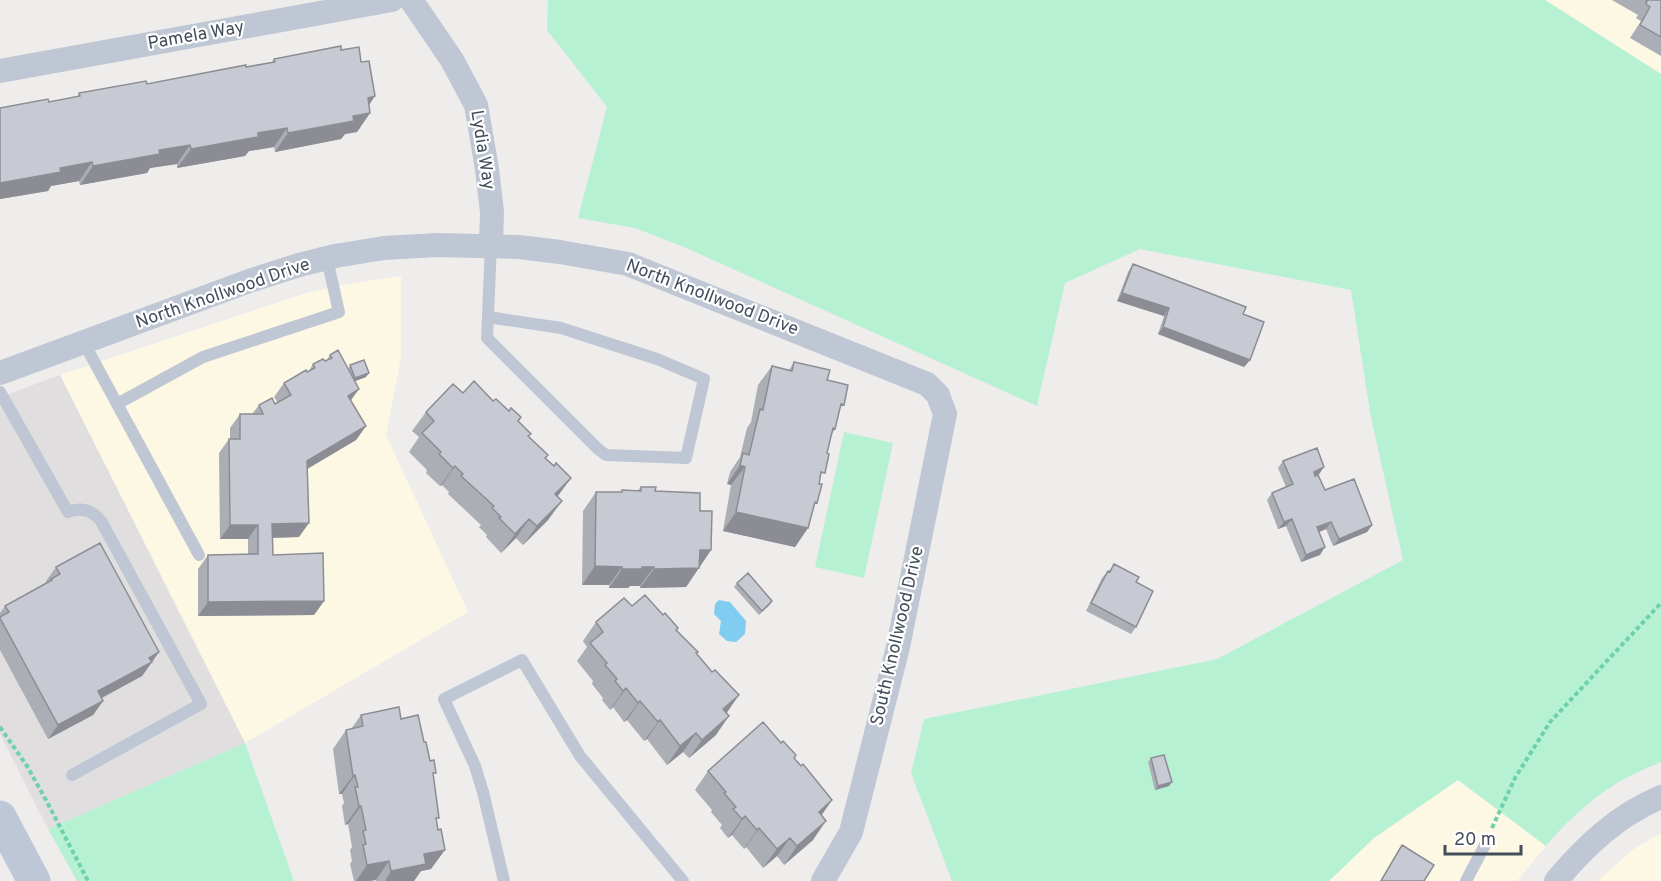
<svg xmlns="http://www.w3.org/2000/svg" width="1661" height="881" font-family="Overpass,sans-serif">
  <rect width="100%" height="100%" fill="#efecec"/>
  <path fill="#fdf8e3" d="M1545 0H1661V74Z
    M401 276V357L386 435 468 612 245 743 60 375 306 293 341 285Z
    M1458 780 1546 846 1517 881H1329L1374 838Z
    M1661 833V881H1598L1632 850Z"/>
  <path fill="#e0dede" d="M60 375 245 743 48 829 0 734V397Z"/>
  <path fill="#b7f1d4" d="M548 0H1545L1661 74V762C1645 769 1628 776 1614 785 1589 801 1565 823 1546 846L1458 780 1374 838 1329 881H952L911 773 924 719 1217 659 1403 560 1371 418 1351 290 1140 249 1065 283 1037 406 684 247 635 228 578 218 607 107 547 30Z
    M844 432 893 443 864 578 815 567Z
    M245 743 294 881H77L48 829Z"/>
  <path fill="#81ccf1" d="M719 600 730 602 746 621 745 634 736 642 727 641 719 634 721 621 714 614 715 604Z"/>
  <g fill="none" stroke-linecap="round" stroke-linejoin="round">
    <path stroke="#6dd1ab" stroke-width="4" stroke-dasharray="4.5 3" stroke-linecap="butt" d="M0 727 27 766 46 800 88 881
      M1492 828 1515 778 1550 722 1661 603"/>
    <path stroke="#bec7d3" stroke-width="12" d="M488 317 561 328 657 359 704 379 686 458 606 455 598 449 487 338 491 246
      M84 343 199 555
      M0 392 68 512C81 507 92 510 101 521L201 704 72 775
      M117 404 203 357 339 312 327 259
      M504 881 483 792 475 766 444 699 522 660 580 756 683 881
      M1466 881 1485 845"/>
    <path stroke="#bec7d3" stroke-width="24" d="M411 0 452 60 476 105 487 169 492 212 491 246
      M0 71 392 0
      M0 373 252 280 299 265 335 256 384 248 437 245 519 247 560 252 628 264 927 384 938 395 945 414 898 647 851 832 823 881
      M1556 881C1585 846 1618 815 1661 797"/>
    <path stroke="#bdc7d7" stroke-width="33" d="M0 817 34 881"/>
  </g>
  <path fill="#acaeb5" d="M1612 0H1661V56L1630 38 1641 21 1636 18 1638 15Z
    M341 50 369 105 370 113 357 132 345 134 341 139 275 152 274 147 249 151 245 156 177 168V164L150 168 147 173 80 185 79 181 51 186 48 191 0 199V108L49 102 77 97 79 93 147 84 271 63 274 59Z
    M1133 264 1243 314 1250 360 1244 367 1158 334 1164 316 1117 301 1128 272Z
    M330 355 348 369 350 365 366 377 355 381 351 401 366 426 356 440 307 469 299 537 272 538 273 555 324 601 314 615 198 616V569L208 555 248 554V539H220L219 453 229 439H230V428L240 414H252L259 405 275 404 278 403 274 397 284 383 309 371 313 364 326 361Z
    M794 362 827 380 839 411 835 429 831 435 808 528 795 547 723 531 731 485 727 484 730 472 740 457 747 428 751 422 758 385 772 366 789 370Z
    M463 393 493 401 518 422 546 458 554 466 571 478 557 497 548 520 523 545 516 538 501 553 486 537 487 535 479 527 481 525 448 494 449 492 442 485 440 486 426 473 427 470 409 452 419 437 412 431 426 412Z
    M1283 461 1324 467 1319 474 1316 476 1325 490 1372 525 1367 532 1333 546 1326 529 1319 532 1320 555 1301 562 1286 526 1278 529 1267 500 1272 493 1286 487 1278 468Z
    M641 487 655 491 700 511 711 550 686 587 640 588V586H630L628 588H609V585H582L583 511 596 492H621L622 490H638Z
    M1114 564 1136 582V627L1131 634 1086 611 1102 578 1108 571H1109Z
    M56 567 159 652 142 676 102 698 103 701 93 715 48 739 0 650V613L5 606 47 583 46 581Z
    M737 583 772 601 770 605 759 615 734 587Z
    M632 606 676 630 696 654 726 713 716 735 689 758 683 752 667 765 647 739 644 741 627 720 624 722 613 707 610 710 602 700 603 698 592 684 593 681 577 661 587 647 583 641 596 622Z
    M361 715 401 719 424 742 433 777 436 821 431 869 421 871 414 881H376V880L369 881H354L350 864 352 861 350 850 352 847 348 824 345 825 342 806 344 803 342 794H339L333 749 346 730 351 729Z
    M794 758 832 800 821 815 813 840 784 865 777 856 763 868 746 847 744 849 732 835 728 838 720 828 722 825 711 812 712 810 695 790 708 771Z
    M1151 758 1169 786 1155 790 1148 762Z
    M1402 845 1424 881H1380L1395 856Z"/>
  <path fill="#8c8d94" d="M375 96 363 114 370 113 357 132 345 134 341 139 275 152 288 133 368 98Z
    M287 128 274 147 249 151 245 156 177 168 191 149 258 133Z
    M190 145 177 164 150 168 147 173 80 185 93 166 159 150Z
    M92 162 79 181 51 186 48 191 0 199V183L60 168Z
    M1122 293 1169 308 1164 316 1117 301Z
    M1163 327 1250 360 1244 367 1158 334Z
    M369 373 366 377 353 382 355 378Z
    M359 389 349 403 348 396Z
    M366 426 356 440 297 475 307 461Z
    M740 465 745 467 731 485 727 484Z
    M455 466 442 485 440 486 453 468Z
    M1324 467 1319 474 1308 479 1314 472Z
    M571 478 557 497 555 494Z
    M562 501 548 520 523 545 537 526Z
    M736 512 808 528 795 547 723 531Z
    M529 519 516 538 501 553 515 534Z
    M1292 519 1286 526 1278 529 1284 522Z
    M1331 522 1326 529 1312 535 1317 527Z
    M309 523 299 537 262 538 272 524Z
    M230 525H258L248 539H220Z
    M1372 525 1367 532 1333 546 1339 539Z
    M1325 547 1320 555 1301 562 1306 555Z
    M700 550H711L686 587 640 588 654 569Z
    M595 566 622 567 609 585H582Z
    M642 567H654L640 586H630L628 588H609L622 569Z
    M324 601 314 615 198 616 208 602Z
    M159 652 142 676 88 705 98 691Z
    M626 688 613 707 610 710 623 691Z
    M739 695 726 714 723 709Z
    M103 701 93 715 48 739 58 725Z
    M640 701 627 720 624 722 638 703Z
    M729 716 716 735 689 758 702 740Z
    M660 720 647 739 644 741 658 722Z
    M696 733 683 752 667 765 680 746Z
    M355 775 342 794H339L353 776Z
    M1172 782 1169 786 1155 790 1158 786Z
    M832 800 819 819V812Z
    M359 806H361L348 824 345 825Z
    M745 816 732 835 728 838 742 819Z
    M826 821 813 840 784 865 797 846Z
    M759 828 746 847 744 849 757 830Z
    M790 838 777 856 763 868 777 849Z
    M445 850 431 869 421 871 414 881H385L391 871 424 854Z
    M389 861 376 880 369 881H356L367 865Z"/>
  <path fill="#c8cad3" stroke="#8c8d94" stroke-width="1.5" d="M1646 0H1661V37L1640 25 1650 7 1646 4 1647 1Z
    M341 46V50L359 47 361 62 369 61 375 96 368 98 370 113 353 116 354 121 288 133 287 128 258 133V137L191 149 190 145 159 150 160 154 93 166 92 162 60 168 61 172 0 183V108L48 99 49 102 80 96 79 93 146 81 147 84 246 65V67L275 62 274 59Z
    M1133 264 1246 307 1243 314 1264 322 1250 360 1163 327 1169 308 1122 293Z
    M338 350 359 389 348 396 366 426 307 461 309 523 272 524 273 555 323 553 324 601 208 602V555L258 554V525H230L229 439H240V414H263L259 405 272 398 275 404 291 395 284 383 306 370 307 372 315 368 313 364 323 359 325 361 332 358 330 355Z
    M364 360 369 373 355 378 350 365Z
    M794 362 830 370 827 380 848 385 844 405 841 404 835 429 833 428 827 453 829 454 825 473 821 472 819 484H822L817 503 815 502 808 528 736 512 745 467 740 465 743 453 749 455 760 409 763 410 772 366 792 371Z
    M474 381 493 401 496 399 509 411 511 408 521 417 518 421 531 434 528 436 548 455 545 458 554 466 556 463 571 478 555 494 562 501 537 526 529 519 515 534 499 518 501 517 492 508 494 506 461 476 463 474 455 466 453 468 439 454 441 452 422 433 434 421 426 412 453 384 463 393Z
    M1317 448 1324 467 1314 472 1315 476 1318 475 1325 490 1354 479 1372 525 1339 539 1331 522 1317 527 1325 547 1306 555 1292 519 1284 522 1272 493 1293 484 1283 461Z
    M641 487H656L655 491 700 493V511H712L711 550H700L699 568 654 569V567H642V569H622V567L595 566 596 492H622V490L641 491Z
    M100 543 159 652 149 658 152 662 98 691 103 701 58 725 0 618V617L9 612 5 606 52 580 51 579 60 574 56 567Z
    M1114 564 1139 577 1136 582 1153 591 1136 627 1091 603 1108 571 1110 572Z
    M748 573 772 601 762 611 737 583Z
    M645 595 663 615 665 613 678 628 676 630 698 652 696 653 712 672 715 670 739 695 723 709 729 716 702 740 696 733 680 746 660 720 658 722 640 701 638 703 626 688 623 691 615 681 617 679 605 665 607 663 590 643 603 632 596 622 624 598 632 606Z
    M399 707 401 719 418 715 424 742H426L430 761 434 760 436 773H433L439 818H436L438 830 441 829 445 850 424 854 426 864 391 871 389 861 367 865 363 845 366 844 363 831 366 830 361 806H359L355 787H358L355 775 353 776 346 730 363 726 361 715Z
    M763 722 781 743 783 741 796 755 794 758 801 766 803 764 832 800 819 812 826 821 797 846 790 838 777 849 759 828 757 830 745 816 742 819 733 809 736 807 724 793 726 792 708 771Z
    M1164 755 1172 782 1158 786 1151 758Z
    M1402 845 1434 865 1424 881H1381Z"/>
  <g text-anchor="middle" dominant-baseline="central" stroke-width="4.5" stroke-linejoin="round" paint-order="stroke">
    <g font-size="18" fill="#444d5b" stroke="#fff">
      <text transform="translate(196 36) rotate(-10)">Pamela Way</text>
      <text transform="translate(482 150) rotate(81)">Lydia Way</text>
      <text transform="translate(223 294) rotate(-19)">North Knollwood Drive</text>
      <text transform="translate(712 298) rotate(21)">North Knollwood Drive</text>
      <text transform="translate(898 636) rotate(-77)">South Knollwood Drive</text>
    </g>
  </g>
  <path d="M1445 845v9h76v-9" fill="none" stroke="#444d5b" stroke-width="3"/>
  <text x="1454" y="845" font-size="18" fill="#444d5b" stroke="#ffffff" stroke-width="4.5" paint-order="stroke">20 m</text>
</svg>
